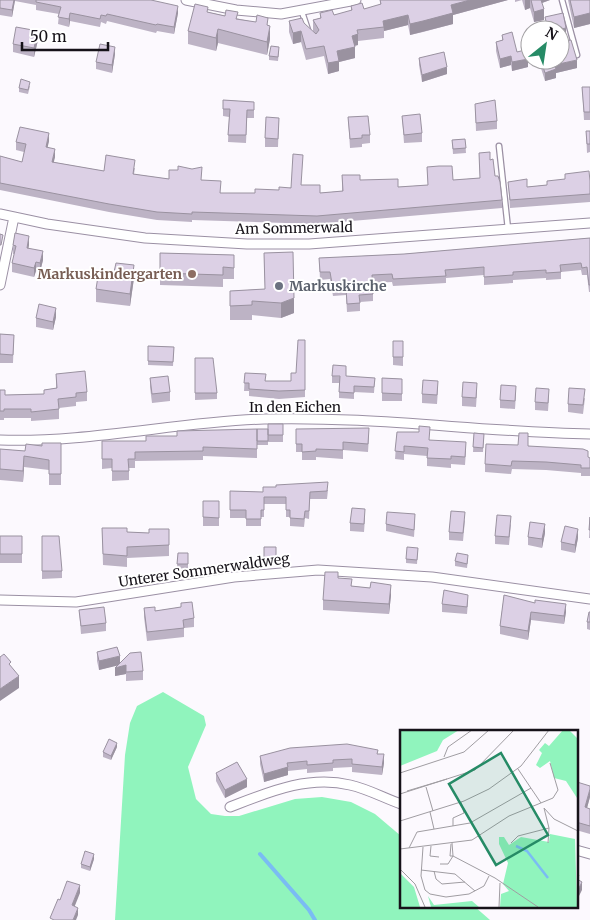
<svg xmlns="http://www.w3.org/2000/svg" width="590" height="920" font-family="Merriweather,serif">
  <rect width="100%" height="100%" fill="#fcf9fe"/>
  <path fill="#90f4bd" d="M163 692 204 716 206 725 188 767 196 799 211 814 225 816H239L295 799 322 797 351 802 375 814 401 836V906H474L490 920H115L125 755 130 723 137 706Z"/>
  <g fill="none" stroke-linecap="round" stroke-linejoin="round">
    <path stroke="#7abcf3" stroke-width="4" d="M260 854 309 910 315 920"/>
    <g stroke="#9b90a4" stroke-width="7">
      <path id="lane" d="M562 0 577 55
        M302 12 308 30
        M499 146 508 229"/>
    </g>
    <g stroke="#9b90a4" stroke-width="11">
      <path id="street" d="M186 0 236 10 281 14 356 0
        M0 214 47 224 145 238 247 244H309L590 223
        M0 285 14 217
        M0 440C87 443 177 422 264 419 373 416 481 432 590 434
        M0 600 76 602 234 577 318 570 432 577 590 599
        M230 807C269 792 308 775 350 785 368 789 384 798 401 804
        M576 850 590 854"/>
    </g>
    <use href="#lane" stroke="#fff" stroke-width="4.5"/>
    <use href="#street" stroke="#fff" stroke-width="9"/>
  </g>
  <path fill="#bdb3c5" d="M0 0H151L178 13 174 34 157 31 156 33 107 21 106 24 101 22 100 27 70 21 69 27 58 24 59 14 36 10V5L15 1 12 17 0 15Z
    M380 0H508L453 15V24L423 32 410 35 408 25 384 31V38L358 41V45L355 46V58L339 62V71L328 74 324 56 306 60 301 42 293 44 289 32V21L304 23 315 34 313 31V20L320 18V13L334 15 351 11V6L364 9 380 5Z
    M515 0H550L542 3 544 20 534 22 530 8 525 10 522 0 515 2Z
    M568 0H590V24L574 28Z
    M208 12 268 25 270 39 267 55 218 43 216 51 188 44V31Z
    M502 35 517 52 528 67 512 71 511 65 500 68 496 51V42L502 40Z
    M38 40 34 57 13 52V44Z
    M279 51 278 61 269 60V56Z
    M115 54 112 73 96 69V62Z
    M419 58 447 74 422 82 419 65Z
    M539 60H560L577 68 556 73V78L545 81 539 62Z
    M30 86 28 94 19 92V88Z
    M582 87H590V120H584Z
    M223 100 254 102V118H247L246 143 228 142 229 117 223 116Z
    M475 104 497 121V129L476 131Z
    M402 116 422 133V142L404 143Z
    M348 117 370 135V143L362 144V147L350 148Z
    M279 118 278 147H265V138Z
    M586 131H590V152L587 153Z
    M465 139 466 153 453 154 452 140Z
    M49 141 47 147 55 157 53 162 104 171 135 168 134 174 169 179 202 180 221 193H255L279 190 302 185 320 193 342 191V175L360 180 398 187 428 185 427 167 453 180 480 178 479 153 490 160 502 200V208L317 224 192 220V222L157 220 109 212 0 190V156L22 162 24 152 16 150V142Z
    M565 174 590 181V202L510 208 508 182 527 187 547 185 565 179Z
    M590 238V292H589L587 275H582L581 270 561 272V279L546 280V278L513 280V283L484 285V275L446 278V283L393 286 392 282 373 283V301L360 302V311L347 312 346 295 333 296 330 279 320 280 319 258 404 254Z
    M13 245H29L28 248 43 260 40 272 36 271 34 277 12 272V263L14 254H13Z
    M160 253 234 255V279H223V287L160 285Z
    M264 253 294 313 281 318 252 315V320H230V291L265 289Z
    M114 272 134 278 130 306 96 302V289Z
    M56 317 53 330 36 327V318Z
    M0 334 14 335 13 363H0Z
    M305 340V397L279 399 249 396V391H244L245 373 266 381H291L296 373Z
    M393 341H403V366L393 365Z
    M148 346 174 347 173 366 148 365Z
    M195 358 217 393V399L195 400Z
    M56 374 87 392V401L76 402V406L59 408V419L31 421V418H4V420H0V390L5 395 44 394V390L56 388Z
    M332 376 375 378 374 393 354 392V399L339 398V383H332Z
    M150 378 170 392V401L152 403 150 387Z
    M382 378 402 379V401H382Z
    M438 389 437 404 422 403V394Z
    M477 392 476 407 462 406V397Z
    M516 394 515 409 500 408V400Z
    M549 397 548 411 535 410V402Z
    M585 398 583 414 568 412V404Z
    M268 424H283V442H268V445H257V437V458L203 456V460L135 461V468H129V480L112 481V468L102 469V441H146L177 436 268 429Z
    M296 429 369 436 368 452 343 450V459L316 457V460H302V452H296Z
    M397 432 430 440 466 451 465 465 451 464V468L427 466V456L404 454V460L395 459Z
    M474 433 484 434 483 452H473Z
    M61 443V485H49V470L24 467 23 482 0 480V449L25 451 42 446Z
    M518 445 528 446 590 458V476H581V473L546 470 512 469 511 474 485 472V464Z
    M328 490 327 499H310L309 519 305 518 304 527 290 526V517H286V504H264V517H261V526H246V518H230V491L263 492Z
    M203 501H219V526H203Z
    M590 517V538H589Z
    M365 518 364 532 350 531V523Z
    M465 520 463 541 449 540V532Z
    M415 521 414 537 386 531V524Z
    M511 524 509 545 495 544V536Z
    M102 528 127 532 149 533 169 529V556L127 558V567L103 565Z
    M545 533 542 548 528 545V537Z
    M0 536H22V563H0Z
    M42 536 62 571V578L42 579Z
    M578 538 575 553 561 550V542Z
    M264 547H276V562H264Z
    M418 548 417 564 406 563V559Z
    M178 553H188V569L177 568Z
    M468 559 467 568 455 566V561Z
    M338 578 352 586 370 588 391 595 389 614 323 610V600Z
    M504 595 566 612 564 624 531 620 528 640 500 634V626Z
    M468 602 467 614 442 612V604Z
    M181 603 194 618V627L184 628V637L147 641 144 617V608L155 611 181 607Z
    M79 610 106 623V631L81 634Z
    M590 612V630L587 629V622Z
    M97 652 120 663 143 671V680L126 681V674L115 676 117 665 99 670 97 661Z
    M117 747 111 760 103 757V752Z
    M378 754 384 763 382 775 352 772V767L333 768V771L307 773V769L288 771V775L264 782 260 764V756Z
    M216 773 247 787 225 798 216 781Z
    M576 785 590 797 587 808 590 809V834L576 830Z
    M94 859 90 871 81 868V864Z"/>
  <path fill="#9a92a0" d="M14 0H15L12 17V10Z
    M470 0H508L453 15V24L410 35V24L451 5Z
    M525 0H530V8L525 10Z
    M539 0H550L539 4Z
    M178 6V13L174 34V27Z
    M544 9V20L534 22V12Z
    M70 13V21L69 27V19Z
    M590 13V24L574 28V17Z
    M408 15V25L384 31 383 21Z
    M270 26V39L267 55V42Z
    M566 28V32L560 34V30H557Z
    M218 29V43L216 51V38Z
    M38 31V40L34 57V48Z
    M301 31V42L293 44V33Z
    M358 34V45L352 46V36Z
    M115 47V54L112 73V65Z
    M355 47V58L339 62V71L328 74V63L337 51Z
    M511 56V65L500 68V59Z
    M528 59V67L512 71V62Z
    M577 60V68L556 73V78L545 81V73L554 65Z
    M447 67V74L422 82V75Z
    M49 133V141L46 155V147Z
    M55 149V157L52 170V162Z
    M29 236V245L27 257V248Z
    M43 251V260L40 272V263Z
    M36 262V271L34 277V268Z
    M134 265V278L130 306V294Z
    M294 298V313L281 318V303Z
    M56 308V317L53 330V322Z
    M24 456V467L23 482V471Z
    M545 524V533L542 548V539Z
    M578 529V538L575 553V545Z
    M391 585V595L389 614V604Z
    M566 604V612L564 624V616Z
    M531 612V620L528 640V631Z
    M120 656V665L99 670V661Z
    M126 665V674L115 676V668Z
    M19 676V688L0 701V689Z
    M117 743V747L111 760V756Z
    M384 754V763L382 775V767Z
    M288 767V775L264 782V774Z
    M247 779V787L225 798V790Z
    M590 789V797L585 815V807Z
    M94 854V859L90 871V867Z
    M582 882V890L576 902V894Z
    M80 885V893L72 913V905Z
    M78 908V915L76 920H73Z"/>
  <path fill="#dcd0e5" stroke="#9a92a0" d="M0 0H14L12 10 0 8Z
    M36 0H151L178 6 174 27 157 24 156 25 107 14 106 16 101 15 100 19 70 13 69 19 58 17 61 7 36 2Z
    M380 0H470L451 5 453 13 423 21 410 24 408 15 383 21 384 27 357 30 358 34 352 36 355 47 337 51 339 61 328 63 324 46 306 49 301 31 293 33 289 21 302 18 304 23 316 34 319 30 313 20 321 18 320 13 332 10 334 15 352 10 351 6 362 3 364 9 381 4Z
    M531 0H541L544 9 534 12Z
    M570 0H590V13L574 17Z
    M195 4 208 7 207 12 225 16 226 10 238 12 236 19 256 22 257 15 268 18 267 25 270 26 267 42 218 29 216 38 188 31Z
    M563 13 566 28 557 30H548L545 17Z
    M16 27 38 31 34 48 13 44Z
    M512 32 517 52 525 50 528 59 512 62 511 56 500 59 496 42 503 40 502 35Z
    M571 40 577 60 554 65 556 69 545 73 541 60H560V42Z
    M100 44 115 47 112 65 96 62Z
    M271 46 279 47 278 57 269 56Z
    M444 52 447 67 422 75 419 58Z
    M21 79 30 82 28 90 19 88Z
    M582 87H590V112H584Z
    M223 100 254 102V110H247L246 135H228L230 109H223Z
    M495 100 497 121 476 123 475 104Z
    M420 114 422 133 404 135 402 116Z
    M368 116 370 135H362V138L350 139 348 117Z
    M266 117 279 118 278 139 265 138Z
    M20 127 49 133 46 147 55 149 52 162 104 171 106 155 135 160 133 174 169 179V170H178V166L192 169 202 167 201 180 221 181 220 193H255V189L279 190V187L291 188 293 154 303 155 301 185H320V193L343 191 342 175H360V180L398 179V187L428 185 427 167 439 166H452L453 180 480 178 479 153 490 152V160L493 159 495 176H498L500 182 502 200 317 216 192 212V214L157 212 109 204 0 183V156L22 162 26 144 16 142Z
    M586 131H590V144H587Z
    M465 139 466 148 453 149 452 140Z
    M589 171 590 181V194L510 200 508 182 527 179V187L547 185V181L565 179V174Z
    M15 233 29 236 27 248 43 251 40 263 36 262 34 268 12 263 16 246 13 245Z
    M0 234 3 235 1 245H0Z
    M590 238V285H589L587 267 582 268 581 263 560 265 561 272 546 273V270L513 272V275L484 277V267L445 270 446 276 393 279 392 274 372 275 373 294 359 295 360 303 347 304 346 288 333 289 330 272H320L319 258 404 254Z
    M293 252 294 298 281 303 252 301V305L230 306V291L265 289 264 253Z
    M160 253 234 255V268L223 267V275L160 273Z
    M116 263 134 265 130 294 96 289 99 270 114 272Z
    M39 304 56 308 53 322 36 318Z
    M0 334 14 335 13 355 0 354Z
    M298 340H305V390L279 391 249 389V383H244L245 373 266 374 265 381H291V373H296Z
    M393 341H403V357H393Z
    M148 346 174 347 173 362 148 361Z
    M195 358H213L217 393H195Z
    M333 365 346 366V376L375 378 374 387 354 386V393L339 392 340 376H332Z
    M85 371 87 392 76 393V397L58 399 59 409 31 412V409H4V411H0V390H5V395L44 394V390L57 388 56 374Z
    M168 376 170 392 152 394 150 378Z
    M382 378 402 379V394L382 393Z
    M423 380 438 381 437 395 422 394Z
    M463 382 477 383 476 398 462 397Z
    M501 385 516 386 515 401 500 400Z
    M536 388 549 389 548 403 535 402Z
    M569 388 585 389 583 405 568 404Z
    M268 424H283V435H268Z
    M419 426 430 427 429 440 466 442 465 457 451 456V459L427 458 428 448 404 446V452L395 451 397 432H419Z
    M369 428 368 444 343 442V450L316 449V451L302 452V444H296V429Z
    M257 429H268V441H257Z
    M257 429V449L203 447V451L135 452V459H128L129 471H112V459H102V441H146V436H177V431Z
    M474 433 484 434 483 448 473 447Z
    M519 433H528V446L583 449 588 451V457L590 458V468H581V465L546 462 512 461 511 466 485 464 486 444 518 445Z
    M42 443H61V474H49V460L24 456 23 471 0 469V449L25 451 26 444 42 446Z
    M328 482 327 491 310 492 309 511H305L304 519 290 518V510H286V497H264V510H261V519H246V510H230V491L263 492V487H276V485Z
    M203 501H219V518L203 517Z
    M352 508 365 509 364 524 350 523Z
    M451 511 465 512 463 533 449 532Z
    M387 512 415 514 414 530 386 524Z
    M497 515 511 516 509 537 495 536Z
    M590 517V530H589Z
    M530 522 545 524 542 539 528 537Z
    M565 526 578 529 575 545 561 542Z
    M102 528H127V532L149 533V529H169V545L127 547V556L103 554Z
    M0 536H22V554H0Z
    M42 536H59L62 571H42Z
    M264 547H276V558H264Z
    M407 547 418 548 417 560 406 559Z
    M178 553H188V564H177Z
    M457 553 468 555 467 564 455 561Z
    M325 572H338V578L352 579 351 586 370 588 371 582 391 585 389 604 323 600Z
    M444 590 468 595 467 607 442 604Z
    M504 595 535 603V600L566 604 564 616 531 612 528 631 500 626Z
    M192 602 194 618 183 620 184 628 147 632 144 608 155 607V611L181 607V603Z
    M104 607 106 623 81 626 79 610Z
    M589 612H590V622H587Z
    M117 647 120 656 99 661 97 652Z
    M141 652 143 671 126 672V665L115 668 130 653Z
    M4 654 11 662 9 664 19 676 0 689V657Z
    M109 739 117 743 111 756 103 752Z
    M347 744 378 750 377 754H384L382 767 352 764V759L333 760V763L307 765V761L287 763 288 767 264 774 260 756 290 748Z
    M237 762 247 779 225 790 216 773Z
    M577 782 590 786V789L585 807 590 809V826L576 822V785Z
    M85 851 94 854 90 867 81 864Z
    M576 873 579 875 577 879 582 882 576 894Z
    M67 881 80 885 72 905 78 908 73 920H54L50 918 58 899 60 900Z"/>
  <circle fill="#8d6e63" stroke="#fff" stroke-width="2" cx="192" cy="274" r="5"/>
  <circle fill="#6b7280" stroke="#fff" stroke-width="2" cx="279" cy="286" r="5"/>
  <g text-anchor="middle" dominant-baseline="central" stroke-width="4" stroke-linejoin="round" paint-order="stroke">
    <g font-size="14" fill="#161219" stroke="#fff">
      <text transform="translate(294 228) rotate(-1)">Am Sommerwald</text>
      <text x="295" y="407">In den Eichen</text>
      <text transform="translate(204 570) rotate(-8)">Unterer Sommerwaldweg</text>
    </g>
    <g font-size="14" font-weight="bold" fill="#785e54" stroke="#fff" text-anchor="end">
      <text x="182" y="274">Markuskindergarten</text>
    </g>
    <g font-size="14" font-weight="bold" fill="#5b616d" stroke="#fff" text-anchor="start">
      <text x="289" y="286">Markuskirche</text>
    </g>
  </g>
  <g transform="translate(400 730)">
    <rect width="178" height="178" fill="#fcf9fe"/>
    <path d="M0 0H59L43 10 37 21 0 36ZM163 0H169L177 8V68L166 51 154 48 150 31 140 38 136 35 142 23 139 20 145 13 149 16ZM150 104 175 109 177 177H100L101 164 109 161 103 154 108 133 99 114V107H104L109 115 121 107 149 112ZM0 143 14 157 20 177H0ZM28 166 34 175 72 171 79 177H31Z" fill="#90f4bd"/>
    <path fill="none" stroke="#7abcf3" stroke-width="2.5" d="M116 116 127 121 148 148"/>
    <path fill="none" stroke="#a09da2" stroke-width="1" d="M44 27 48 17 72 0M118 39 141 73M0 43 64 22 89 0M26 57 33 81M7 61 47 49M0 64 75 40 114 0M144 78 154 89 178 101M144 78 149 98 148 113M30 82 34 99M0 91 64 71 89 59 121 36 149 0M53 96V88L64 83 61 72M52 113 53 126 95 148 138 177M111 113 118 106 149 98M31 116 30 126 39 127M23 117 21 146 25 160 30 164 46 167 69 164 84 156 89 146M9 118 17 102 70 93 131 58M0 119 72 110 109 86 153 68 158 60 150 33M40 134H48L53 126H50L51 114M0 139 15 154 25 177M21 140 55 144 75 161M34 141 36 149 42 154 65 152M99 177 100 153"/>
    <path fill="#268b66" fill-opacity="0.15" stroke="#268b66" stroke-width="2.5" d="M101 23 148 105 96 135 49 54Z"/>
    <rect width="178" height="178" fill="none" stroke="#161219" stroke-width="2.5"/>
  </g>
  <g transform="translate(545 45) rotate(30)"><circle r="24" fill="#ffffff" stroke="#a2a0a3"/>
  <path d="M0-4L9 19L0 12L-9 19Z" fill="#268b66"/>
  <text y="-8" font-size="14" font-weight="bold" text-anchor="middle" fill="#161219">N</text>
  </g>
  <path d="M22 42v8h86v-8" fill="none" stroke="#161219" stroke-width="2.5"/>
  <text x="30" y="42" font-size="15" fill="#161219" stroke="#ffffff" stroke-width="4" paint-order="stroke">50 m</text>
</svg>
